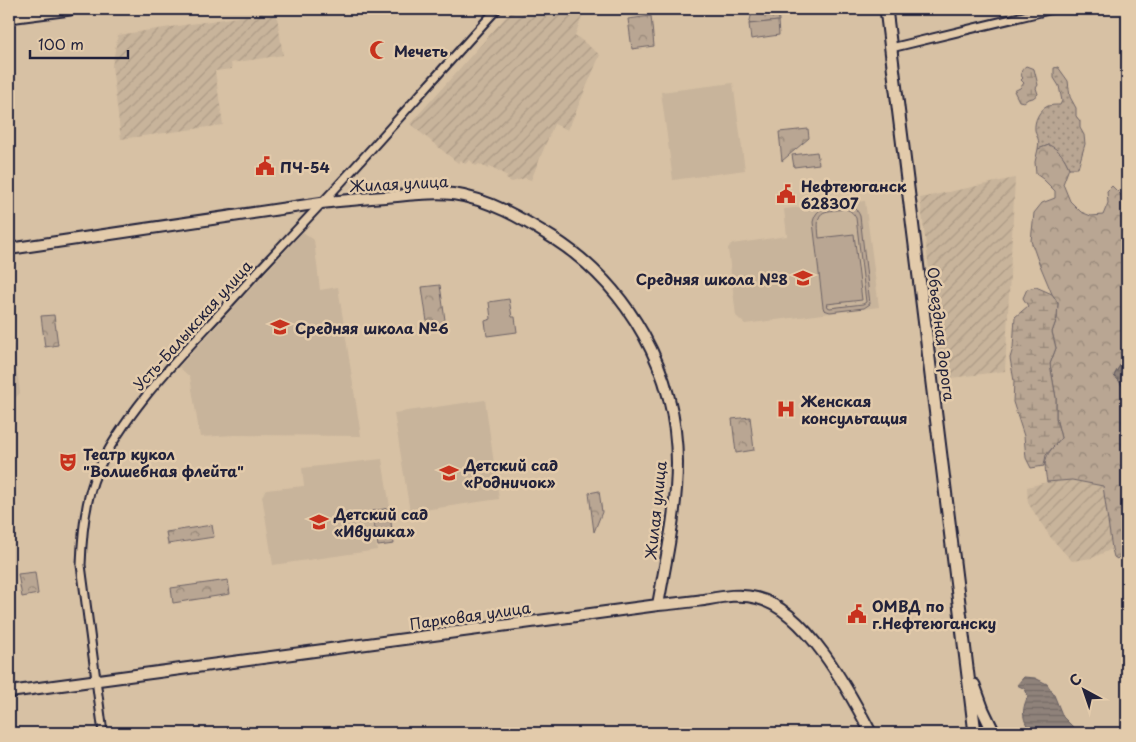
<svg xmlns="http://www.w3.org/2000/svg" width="1136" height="742" font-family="'Playpen Sans',sans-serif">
  <defs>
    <pattern id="industrial-furrows" width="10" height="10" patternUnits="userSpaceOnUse" patternTransform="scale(1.25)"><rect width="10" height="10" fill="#c8b49b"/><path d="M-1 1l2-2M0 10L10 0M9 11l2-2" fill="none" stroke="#ac9a86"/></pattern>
    <pattern id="grass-dots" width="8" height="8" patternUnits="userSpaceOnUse" patternTransform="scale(1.25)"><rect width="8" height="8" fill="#b9a693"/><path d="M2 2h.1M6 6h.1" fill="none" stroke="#968779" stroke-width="1.8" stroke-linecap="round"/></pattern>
    <pattern id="forest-crowns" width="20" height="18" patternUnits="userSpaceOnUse" patternTransform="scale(1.25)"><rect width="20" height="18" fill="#b9a693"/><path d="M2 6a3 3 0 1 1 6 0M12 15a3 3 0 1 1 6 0" fill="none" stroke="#968779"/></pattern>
    <pattern id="wetland-marsh" width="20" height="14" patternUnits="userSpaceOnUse" patternTransform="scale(1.25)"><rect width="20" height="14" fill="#b9a693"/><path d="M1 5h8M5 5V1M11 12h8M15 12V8" fill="none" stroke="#968779"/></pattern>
    <pattern id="water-rules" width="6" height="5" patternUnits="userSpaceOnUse" patternTransform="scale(1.25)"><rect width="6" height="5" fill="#8f827a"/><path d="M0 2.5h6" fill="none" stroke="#746a65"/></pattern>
  </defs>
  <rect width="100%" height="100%" fill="#d7c1a4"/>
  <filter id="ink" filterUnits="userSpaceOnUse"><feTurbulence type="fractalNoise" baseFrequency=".02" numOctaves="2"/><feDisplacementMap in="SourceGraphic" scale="10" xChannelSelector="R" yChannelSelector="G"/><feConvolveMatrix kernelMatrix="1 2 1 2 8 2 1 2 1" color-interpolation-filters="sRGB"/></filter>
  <g filter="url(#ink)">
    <path fill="#c8b49b" d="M733 83 745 170 673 180 661 92Z
      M865 201 879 307 745 324 736 316 728 248 732 244 787 236 784 209Z
      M303 232 314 240 320 290 338 287 361 436 234 435 200 437 190 377 179 367Z
      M9 313 20 393 9 404Z
      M485 400 499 499 410 512 394 413Z
      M382 459 390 507 370 510 377 550 273 565 262 496 266 490 304 486 302 468Z"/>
    <path fill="url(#industrial-furrows)" d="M513 9H585L575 35 600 55 568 130 554 124 531 180 525 178 512 182 506 179 507 176 490 166 488 169 479 164 476 166 470 160 465 164 461 160 458 163 410 124Z
      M276 11 283 55 231 63 232 69 215 71 223 125 121 139 112 66 118 35Z
      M1015 178 1005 371 943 379 920 198Z
      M1072 480 1104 486 1112 549 1092 558 1072 561 1051 538 1028 503 1027 487 1047 482Z"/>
    <path fill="url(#grass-dots)" stroke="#6e6467" d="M1058 67 1068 81 1070 97 1076 108V116L1080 121V128L1084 135 1085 144 1078 168H1069L1064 158 1049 145 1038 149C1040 137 1037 140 1035 130 1034 121 1039 110 1048 106 1051 105 1057 105 1060 105L1062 101 1059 86 1054 78V68Z"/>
    <path fill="url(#forest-crowns)" stroke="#6e6467" d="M753 9H776L778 10 779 21 749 24Z
      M651 16 654 46 632 49 628 19Z
      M808 129 809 138 782 161 779 132Z
      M1049 145C1060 150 1064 157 1069 168L1063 184 1070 201 1081 212 1091 216 1103 215 1108 203 1107 191 1112 186 1121 195H1127V357H1125L1114 375C1121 382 1125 389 1127 399V545L1120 556 1117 559 1114 557 1112 549 1103 486 1072 480 1047 482C1043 458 1045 456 1061 438L1056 418V398L1050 364 1056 348 1052 332 1057 318 1058 303 1052 294 1037 258 1031 241 1034 213 1042 203 1055 198V191L1043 179 1036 174 1035 162 1038 149Z
      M440 285 446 327 428 329 422 287Z
      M54 315 58 345 45 347 41 316Z
      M750 417 754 450 736 453 732 419Z
      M599 491 602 512 594 532 589 493Z
      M212 525 214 537 168 544 166 532Z
      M35 572 38 594 22 597 18 574Z
      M228 580 230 594 173 603 171 588Z"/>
    <path fill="url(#wetland-marsh)" stroke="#6e6467" d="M1026 66 1034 69 1038 85 1036 88 1038 94 1033 98 1028 99 1024 102 1019 101 1014 91 1020 88 1024 83 1021 80 1023 78 1022 77C1020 72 1022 69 1026 66Z
      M1036 287 1052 294 1058 303 1057 318 1052 332 1056 348 1050 364 1056 398V418L1061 438 1046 455 1044 466 1031 468 1026 458 1024 436 1013 402 1014 381 1010 358 1013 348 1015 317 1028 306 1023 298 1027 289Z"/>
    <path fill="#b9a693" stroke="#6e6467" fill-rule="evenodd" d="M778 21 779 35 751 39 749 24Z
      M817 152 819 164 794 167 792 155Z
      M846 205C854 207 857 209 860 216L870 304 864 308 830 312 824 310 823 307 813 222C817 204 831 207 846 205ZM846 209C851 211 853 213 856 218L866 302 863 304 830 308 828 307 827 304 862 300 854 234 819 238C816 209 820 212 846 209Z
      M509 299 512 317H515L517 332 487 336 485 321 491 319 489 302Z
      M389 508 394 544 378 546 372 511Z"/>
    <path fill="url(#water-rules)" stroke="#635c61" d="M1125 357H1127V399C1125 389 1121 382 1114 376Z
      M1024 677 1035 678 1047 684 1054 695 1063 717 1079 733H1032C1022 720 1021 711 1028 696L1025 689 1017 685Z"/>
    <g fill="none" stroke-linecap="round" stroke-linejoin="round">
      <g stroke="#22223b" stroke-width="11">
        <path id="minor" d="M891 48 1053 9
          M103 733 81 565C82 535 85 499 97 472 123 417 166 371 206 328 225 308 242 289 260 269 285 242 310 216 335 189 390 129 443 68 497 9"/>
      </g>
      <g stroke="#22223b" stroke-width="14">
        <path id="secondary" d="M9 249 321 203C346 200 371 198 397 196 415 194 434 192 453 194 489 199 523 219 553 238 629 287 677 372 677 463 677 511 666 559 658 605
          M9 692 658 605C673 604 688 602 704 600 721 597 740 593 757 598 806 610 849 691 871 733"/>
      </g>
      <g stroke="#22223b" stroke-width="15">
        <path id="primary" d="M886 9 975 733
          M9 17 70 9
          M974 685 983 710 994 733"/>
      </g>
      <use href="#minor" stroke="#e3cbab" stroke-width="7"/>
      <use href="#secondary" stroke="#e3cbab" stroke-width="10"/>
      <use href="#primary" stroke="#e3cbab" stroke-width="11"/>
    </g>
  </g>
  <defs>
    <g id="mosque-bare" transform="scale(1.5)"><path d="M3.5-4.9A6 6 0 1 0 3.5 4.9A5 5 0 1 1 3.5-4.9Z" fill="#c8321e" stroke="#e3cbab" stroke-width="2.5" paint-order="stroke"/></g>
    <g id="civic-bare" transform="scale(1.5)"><path d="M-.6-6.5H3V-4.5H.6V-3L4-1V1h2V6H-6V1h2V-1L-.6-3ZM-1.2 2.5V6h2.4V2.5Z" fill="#c8321e" stroke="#e3cbab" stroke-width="2.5" paint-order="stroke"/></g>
    <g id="school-bare" transform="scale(1.5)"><path d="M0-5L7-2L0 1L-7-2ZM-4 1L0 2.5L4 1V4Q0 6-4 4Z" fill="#c8321e" stroke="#e3cbab" stroke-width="2.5" paint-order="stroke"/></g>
    <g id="hospital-bare" transform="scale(1.5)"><path d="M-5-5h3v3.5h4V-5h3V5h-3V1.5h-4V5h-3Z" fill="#c8321e" stroke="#e3cbab" stroke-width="2.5" paint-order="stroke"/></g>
    <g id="theatre-bare" transform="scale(1.5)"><path d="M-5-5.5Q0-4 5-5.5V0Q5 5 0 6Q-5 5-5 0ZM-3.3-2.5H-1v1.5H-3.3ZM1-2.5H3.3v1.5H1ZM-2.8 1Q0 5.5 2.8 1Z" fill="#c8321e" stroke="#e3cbab" stroke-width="2.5" paint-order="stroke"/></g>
  </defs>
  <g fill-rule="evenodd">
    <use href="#mosque-bare" x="379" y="50"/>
    <use href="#civic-bare" x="265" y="166"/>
    <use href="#civic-bare" x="786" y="194"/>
    <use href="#school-bare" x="803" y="278"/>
    <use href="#school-bare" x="280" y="327"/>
    <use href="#hospital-bare" x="786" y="409"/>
    <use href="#theatre-bare" x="68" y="462"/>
    <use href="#school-bare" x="449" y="473"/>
    <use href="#school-bare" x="319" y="522"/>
    <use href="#civic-bare" x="857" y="614"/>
  </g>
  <g text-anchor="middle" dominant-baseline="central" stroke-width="5" stroke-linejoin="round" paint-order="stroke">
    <g font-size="15" font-weight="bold" fill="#22223b" stroke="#e3cbab" text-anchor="start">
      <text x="394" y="50">Мечеть</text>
      <text x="280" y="166">ПЧ-54</text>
      <text x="801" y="185">Нефтеюганск<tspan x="801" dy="17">628307</tspan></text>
      <text x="788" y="278" text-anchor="end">Средняя школа №8</text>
      <text x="295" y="327">Средняя школа №6</text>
      <text x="801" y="400">Женская<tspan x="801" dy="17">консультация</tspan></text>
      <text x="83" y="453">Театр кукол<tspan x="83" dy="17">"Волшебная флейта"</tspan></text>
      <text x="464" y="464">Детский сад<tspan x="464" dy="17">«Родничок»</tspan></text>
      <text x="334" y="513">Детский сад<tspan x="334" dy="17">«Ивушка»</tspan></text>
      <text x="872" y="605">ОМВД по<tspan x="872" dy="17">г.Нефтеюганску</tspan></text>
    </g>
    <g font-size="15" fill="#22223b" stroke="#e3cbab">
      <text transform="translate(399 183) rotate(-3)">Жилая улица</text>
      <text transform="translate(192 325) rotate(-48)">Усть-Балыкская улица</text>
      <text transform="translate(942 334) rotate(83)">Объездная дорога</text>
      <text transform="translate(655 510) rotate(-84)">Жилая улица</text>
      <text transform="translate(470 615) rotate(-8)">Парковая улица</text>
    </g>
  </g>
  <rect width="1136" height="742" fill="none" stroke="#e3cbab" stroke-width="30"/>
  <rect x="15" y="15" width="1106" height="712" fill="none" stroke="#22223b" stroke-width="2" filter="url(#ink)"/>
  <g transform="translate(1084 690) rotate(320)" stroke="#e3cbab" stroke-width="4" paint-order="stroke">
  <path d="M0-4L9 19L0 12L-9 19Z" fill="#22223b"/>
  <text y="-8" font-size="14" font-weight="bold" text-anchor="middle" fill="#22223b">С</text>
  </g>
  <path d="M30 50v8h98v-8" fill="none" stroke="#22223b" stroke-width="2.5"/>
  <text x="38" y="50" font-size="15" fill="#22223b" stroke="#e3cbab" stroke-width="4" paint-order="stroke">100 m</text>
</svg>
